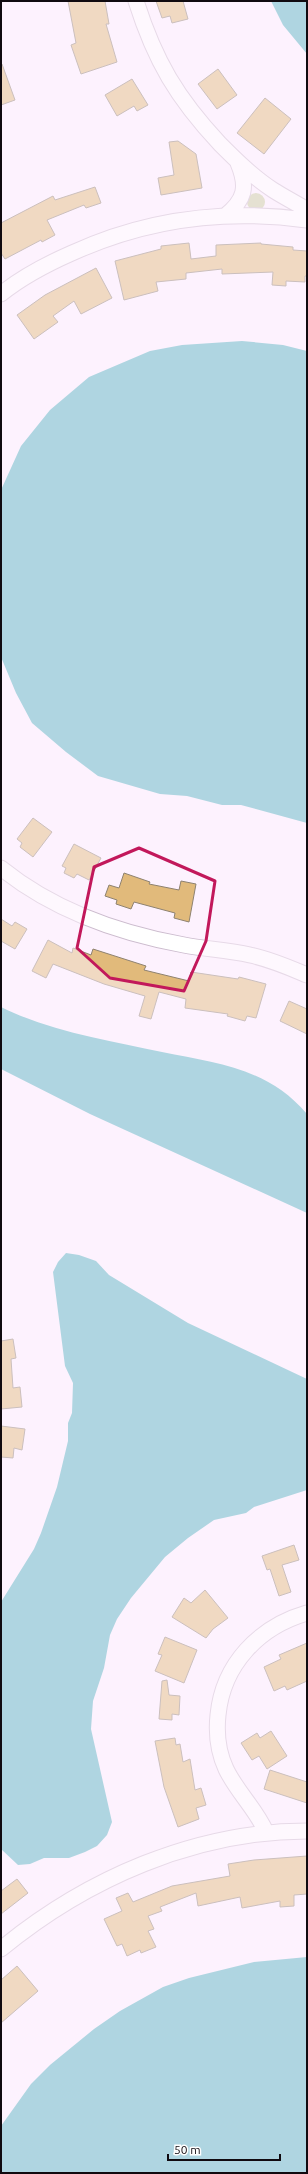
<svg xmlns="http://www.w3.org/2000/svg" width="308" height="2174" font-family="Ubuntu,sans-serif">
  <rect width="100%" height="100%" fill="#fdf2fe"/>
  <path fill="#c7cd9e" d="M247 202a9 9 0 1 1 18 0a9 9 0 1 1-18 0Z"/>
  <path fill="#51b2bf" d="M271 1H307V54L283 25Z
    M242 341 283 345 307 351V823L241 805H222L187 796 160 794 98 776 66 752 32 723 16 693 1 657V490L21 446 50 410 89 377 150 351 182 345Z
    M1 1007C49 1031 110 1041 162 1052 217 1063 268 1068 307 1114V1213L90 1114 1 1069Z
    M66 1253 79 1255 96 1261 109 1275 188 1323 307 1379V1490L254 1507 246 1513 214 1520 188 1538 165 1557 131 1598 117 1619 110 1635 104 1668 93 1701 91 1729 112 1822 107 1835 97 1846 85 1852 69 1858H44L30 1864 18 1865 1 1849V1602L34 1549 41 1533 57 1487 68 1441V1423L72 1413 73 1383 65 1366 53 1272 58 1262Z
    M307 1957V2173H1V2126L31 2084 50 2065 94 2029 120 2011 163 1987 189 1978 254 1962Z"/>
  <path fill="#e1ba7b" stroke="#8e8270" d="M68 1H105L109 24H106L117 62 81 74 71 45 76 43Z
    M156 1H183L188 19 172 23 170 16 162 18Z
    M2 64 15 100 1 105V65Z
    M218 69 237 95 217 109 198 84Z
    M132 79 148 105 137 111 134 106 117 116 105 95Z
    M265 98 291 119 264 154 237 133Z
    M178 141 196 154 202 188 161 195 158 178 174 175 169 142Z
    M95 187 101 203 86 208 84 205 47 220 55 235 42 242 41 240 5 259 1 253V223L53 196 55 200Z
    M189 243 191 259 216 256V245L261 243V244L293 247V250L307 251V276H305V282L286 281V286L272 285 273 272 222 274V269L186 273V279L156 282 158 291 124 300 115 261 161 249V246Z
    M96 268 112 298 81 314 74 301 53 316 58 322 34 339 17 315 45 295Z
    M33 818 52 832 33 857 20 847 22 843 17 839Z
    M74 844 101 858 89 880 77 874 74 878 64 873 66 868 62 866Z
    M124 873 150 882 149 884 179 890 181 881 196 884 189 922 174 918 175 913 134 902 131 909 116 904 117 900 105 896 109 885 119 888Z
    M1 919 12 926 15 922 27 929 15 949 1 941Z
    M48 940 72 953 73 948 91 955 93 949 146 966 144 970 189 981 191 972 238 979 239 977 266 984 256 1018 247 1016 245 1021 227 1016 228 1014 185 1008 186 999 159 992 151 1019 139 1016 145 996 104 984 53 964 46 978 32 971Z
    M289 1001 307 1009V1034L280 1021Z
    M13 1339 16 1358 11 1359 13 1388 20 1387 22 1407 1 1409V1341Z
    M1 1426 25 1429 22 1450 14 1448 13 1458 1 1457Z
    M294 1545 299 1560 282 1565 291 1592 279 1596 270 1569 267 1570 262 1556Z
    M205 1590 228 1618 213 1629 206 1638 172 1617 184 1598 191 1603Z
    M165 1637 197 1650 184 1683 155 1671 162 1655 158 1654Z
    M307 1643V1681L287 1690 285 1686 274 1691 264 1667 281 1659 279 1655Z
    M167 1680 169 1695 180 1696 179 1715 172 1714V1720L159 1719 162 1681Z
    M271 1731 287 1756 267 1769 259 1756 252 1760 241 1743 257 1733 260 1738Z
    M175 1738 176 1745 180 1744 183 1762 190 1759 195 1790 201 1788 206 1805 196 1808 199 1819 178 1827 164 1787 155 1741Z
    M270 1770 307 1782V1803L264 1789Z
    M307 1856V1894L294 1895V1906L280 1907V1901L242 1908 240 1897 198 1906 196 1893 160 1907 162 1911 148 1916 154 1929 148 1931 156 1947 141 1953 140 1950 127 1956 122 1944 117 1946 104 1919 122 1911 116 1898 128 1893 133 1902 172 1886 230 1876 228 1864 254 1860Z
    M17 1879 28 1893 1 1914V1891Z
    M17 1966 38 1991 1 2023V1980Z"/>
  <g fill="none" stroke-linecap="round" stroke-linejoin="round">
    <g stroke="#ccbcce" stroke-width="17">
      <path id="minor" d="M136 1C155 61 177 98 220 144 236 160 253 177 273 190 284 197 296 203 307 210
        M225 216C245 200 248 187 238 163
        M1 294C22 277 47 264 72 253 146 219 226 209 307 220
        M1 868C53 910 118 933 184 945 205 949 228 950 250 955 270 959 288 967 307 975
        M266 1832C256 1809 237 1792 226 1769 218 1752 216 1734 218 1715 223 1664 259 1627 307 1613
        M1 1949C86 1879 195 1831 307 1831"/>
    </g>
    <use href="#minor" stroke="#fff" stroke-width="15"/>
  </g>
  <path d="M0 0H308V2174H0ZM139 848 215 881 206 941 184 991 110 978 77 948 94 867Z" fill="#fdf2fe" fill-opacity=".55" fill-rule="evenodd"/>
  <path fill="none" stroke="#c2185b" stroke-width="3" stroke-linejoin="round" d="M139 848 215 881 206 941 184 991 110 978 77 948 94 867Z"/>
  <rect width="308" height="2174" fill="none" stroke="#100a10" stroke-width="4"/>
  <path d="M168 2154v6h112v-6" fill="none" stroke="#100a10" stroke-width="2"/>
  <text x="174" y="2154" font-size="12" fill="#100a10" stroke="#ffffff" stroke-width="3" paint-order="stroke">50 m</text>
</svg>
